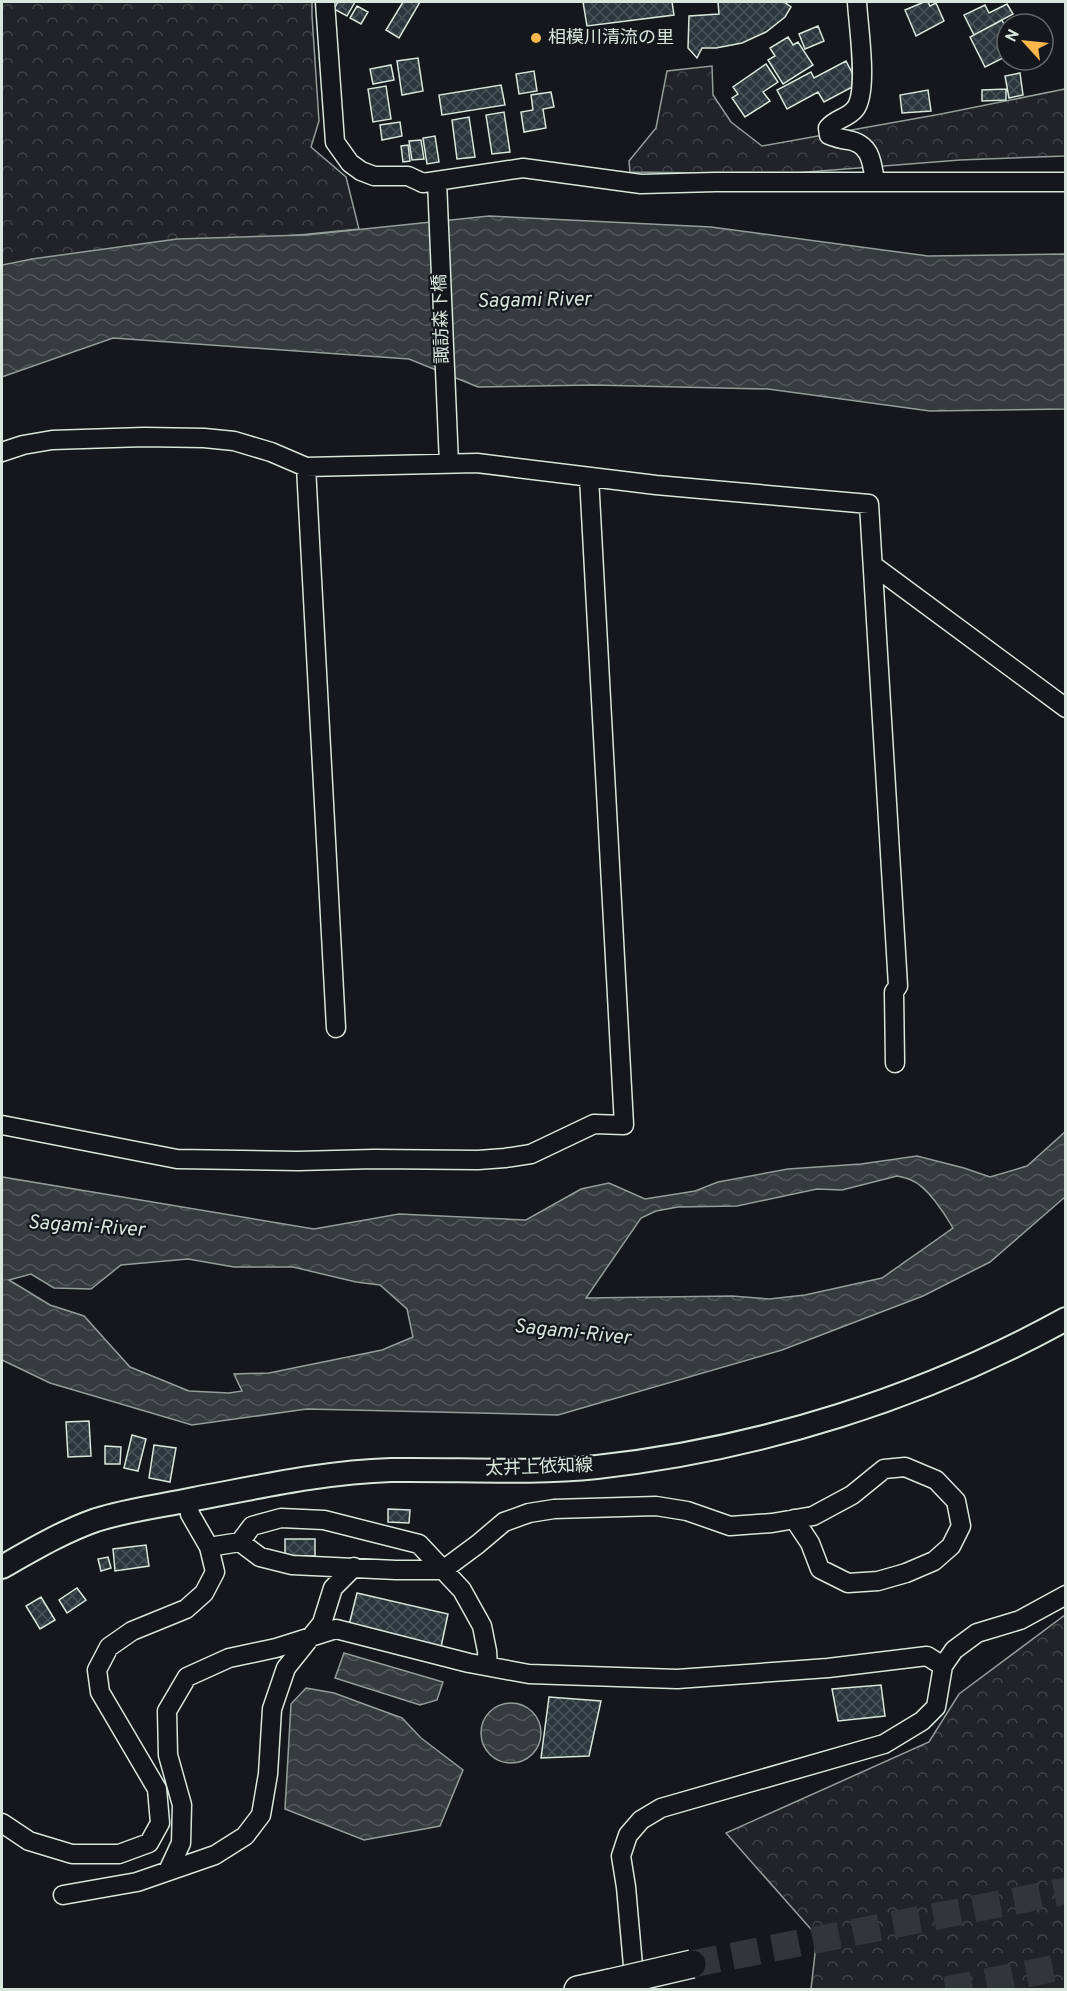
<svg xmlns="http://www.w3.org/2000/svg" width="1067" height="1991" font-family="Overpass,'Noto Sans JP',sans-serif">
  <defs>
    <pattern id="forest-crowns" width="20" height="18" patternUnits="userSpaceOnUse" patternTransform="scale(1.5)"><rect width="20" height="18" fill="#202428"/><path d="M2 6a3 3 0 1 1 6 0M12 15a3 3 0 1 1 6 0" fill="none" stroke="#404447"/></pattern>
    <pattern id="water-waves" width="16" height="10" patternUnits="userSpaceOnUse" patternTransform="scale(1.5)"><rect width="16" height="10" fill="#363b3e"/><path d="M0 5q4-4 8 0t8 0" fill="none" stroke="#525759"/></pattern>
    <pattern id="building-cross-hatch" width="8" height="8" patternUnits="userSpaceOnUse" patternTransform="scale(1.5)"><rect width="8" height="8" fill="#2c363c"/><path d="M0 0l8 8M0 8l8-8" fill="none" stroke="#4a5358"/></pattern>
  </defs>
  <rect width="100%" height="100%" fill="#14181c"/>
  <path fill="url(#forest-crowns)" stroke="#939e99" stroke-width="1.5" d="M2 2H312V16L319 121 311 147 346 177 359 229 2 265Z
    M712 66 713 95 731 122 762 146 941 114 1065 89V156L960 160 782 174 630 172 629 161 656 128 667 71Z
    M1065 1615V1989H811L817 1936 726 1833 929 1742 959 1694Z"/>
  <path fill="url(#water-waves)" stroke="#939e99" stroke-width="1.5" fill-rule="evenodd" d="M489 216 711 227 928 256 1065 254V409L930 411 768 389 593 385 478 387 409 359 113 338 2 377V265L32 259 177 239 306 235Z
    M1065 1132V1197L990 1262 923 1296 782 1350 558 1415 307 1409 192 1425 50 1383 2 1360V1177L314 1229 399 1214 526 1220 581 1189 609 1183 645 1199 695 1191 718 1182 788 1169 861 1164 917 1156 964 1168 990 1177 1027 1166ZM897 1176C902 1177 907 1178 911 1180 927 1186 945 1214 953 1228L882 1278 805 1295 769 1299 732 1296 586 1298 641 1218 656 1211 678 1207 737 1206 817 1189 842 1190ZM188 1259 234 1267H293L356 1282 380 1285 407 1309 413 1337 382 1350 269 1373 234 1374 242 1391 229 1393 189 1391 130 1367 84 1316 50 1305 9 1280 31 1274 54 1288 91 1289 121 1265Z
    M344 1653 443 1682 437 1700 420 1705 335 1678Z
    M306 1688 334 1693 402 1718 421 1738 463 1770 440 1826 364 1840 285 1809 291 1704Z
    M481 1733a30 30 0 1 1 60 0a30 30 0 1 1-60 0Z"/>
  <path fill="url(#building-cross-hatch)" stroke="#d8e6dc" stroke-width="1.5" d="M338 2H355L347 16 334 9Z
    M403 2H420L399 38 386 30Z
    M583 2H672L674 15 587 26Z
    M718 2H784L791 7 785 17 766 32 742 43 716 48H702L697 58 688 48 689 16 719 14Z
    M924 2H928L930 6 936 3 944 21 916 36 905 10Z
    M1007 4 1013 14 974 35 964 15 985 5 989 13Z
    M357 6 368 12 361 24 350 18Z
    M1002 20 1007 31 999 36 1007 56 985 67 970 37Z
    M818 26 824 41 805 49 799 34Z
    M788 37 793 45 798 42 813 65 783 84 768 60 775 56 770 48Z
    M418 58 423 91 402 95 397 61Z
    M846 61 858 84 824 102 818 92 787 109 777 90 811 72 814 78Z
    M766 64 778 82 763 92 770 101 745 117 732 98 738 94 733 87Z
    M391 65 394 80 373 84 370 69Z
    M534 71 537 91 519 94 516 74Z
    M1020 73 1023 95 1009 98 1005 76Z
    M501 85 505 105 442 115 439 95Z
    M386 86 391 119 373 122 368 89Z
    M1006 89V100L982 101V90Z
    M928 90 931 111 902 113 900 95Z
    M551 92 554 107 543 109 546 128 524 132 521 112 533 110 531 95Z
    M504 112 510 152 492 154 486 115Z
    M469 117 475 157 457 159 452 120Z
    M400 122 402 136 382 140 380 125Z
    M435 136 439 162 427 164 423 138Z
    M421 140 424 159 412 160 409 141Z
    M408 145 410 161 403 162 401 146Z
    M89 1421 91 1456 68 1457 66 1422Z
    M132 1435 146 1439 138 1471 124 1468Z
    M154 1445 176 1448 170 1482 149 1478Z
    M105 1446 121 1447 120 1464H105Z
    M388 1509 410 1510 409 1523 388 1522Z
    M285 1539H315V1556H285Z
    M146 1545 149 1566 115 1571 113 1549Z
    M108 1557 111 1568 101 1571 98 1559Z
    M77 1588 86 1600 67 1613 59 1600Z
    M357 1593 448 1614 441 1647 349 1625Z
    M41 1597 55 1620 40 1629 26 1606Z
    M881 1685 885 1716 838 1721 832 1689Z
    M549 1697 601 1701 589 1756 541 1758Z"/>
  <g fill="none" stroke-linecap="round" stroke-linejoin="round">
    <path stroke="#313739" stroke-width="27" stroke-dasharray="27 14" stroke-linecap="butt" d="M692 1964 1066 1891
      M946 1990 1066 1966"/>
    <g stroke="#d8e6dc" stroke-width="21">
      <path id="minor" d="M325 2 335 142 350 163 361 171 374 176H408L423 183 523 168 641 184 715 182H1066
        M857 2C858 24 869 92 855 109 848 118 835 119 828 128L829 135C836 138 841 139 848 140 871 144 872 162 875 182
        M437 181 449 464
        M2 452 23 445 52 440 144 437 204 438 234 441 271 452 306 467 477 463 656 485 869 504 898 986 894 992 895 1063
        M306 467 336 1028
        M874 566 1066 708
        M2 1125 177 1159 298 1161 374 1159 478 1160 505 1158 531 1154 594 1124 624 1125 589 477
        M240 1542 252 1526 281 1518 324 1520 419 1544 462 1590 482 1626 487 1651 488 1666
        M209 1547 240 1542 260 1557 292 1565 396 1570H443L478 1544 504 1522 529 1513 554 1509 656 1506 687 1511 730 1526 772 1523 813 1516 852 1495 884 1469 905 1467 936 1480 956 1501 961 1526 951 1546 934 1561 906 1573 878 1581 848 1583 820 1569 810 1543 794 1519
        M2 1823 29 1841 72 1854H119L149 1843 160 1823 157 1789 100 1692 97 1670 109 1647 132 1631 186 1609 204 1593 215 1572 209 1547 190 1514 188 1500
        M168 1871 181 1843 182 1805 168 1755 167 1711 187 1677 229 1658 276 1648 336 1629 469 1663 529 1674 677 1679 828 1668 927 1656 943 1666
        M63 1895 137 1882 215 1855 245 1836 261 1815 268 1774 272 1709 286 1668 322 1623 333 1588 354 1567
        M635 1988 626 1887 621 1856 628 1835 641 1820 661 1808 884 1744 922 1721 936 1707 943 1666 954 1650 977 1633 1020 1620 1066 1595"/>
    </g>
    <g stroke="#d8e6dc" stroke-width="26">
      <path id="major" d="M2 1567C32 1550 62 1532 96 1520 127 1510 161 1506 194 1499 259 1487 325 1472 391 1470 460 1469 529 1474 597 1467 760 1449 922 1398 1066 1319"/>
    </g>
    <g stroke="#d8e6dc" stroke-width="30">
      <path id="highway" d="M578 1990 610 1983"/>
    </g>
    <use href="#minor" stroke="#14181c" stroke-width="18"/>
    <use href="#major" stroke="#14181c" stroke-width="22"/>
    <use href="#highway" stroke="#14181c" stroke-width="27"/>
    <g stroke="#d8e6dc" stroke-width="30" stroke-linecap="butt">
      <path id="highway-bridge" d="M610 1983 692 1964"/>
    </g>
    <use href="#highway-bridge" stroke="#14181c" stroke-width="27"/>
  </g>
  <circle fill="#ffb74d" stroke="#14181c" stroke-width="2" cx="536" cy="38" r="6"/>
  <g text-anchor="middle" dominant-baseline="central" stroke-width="4.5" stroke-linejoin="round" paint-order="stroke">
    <g font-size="18" fill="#d8e6dc" stroke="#14181c" text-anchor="start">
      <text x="548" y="38">相模川清流の里</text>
    </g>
    <g font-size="18" fill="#d8e6dc" stroke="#14181c">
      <text transform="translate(442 319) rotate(-92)">諏訪森下橋</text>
      <text transform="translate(539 1468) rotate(-2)">太井上依知線</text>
    </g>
    <g font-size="20" font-style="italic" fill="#d8e6dc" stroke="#14181c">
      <text transform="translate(534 301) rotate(-1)">Sagami River</text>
      <text transform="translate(86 1227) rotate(4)">Sagami-River</text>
      <text transform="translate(572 1333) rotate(6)">Sagami-River</text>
    </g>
  </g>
  <rect width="1067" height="1991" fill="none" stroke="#d8e6dc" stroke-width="6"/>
  <g transform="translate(1025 42) rotate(297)"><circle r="28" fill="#14181c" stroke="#626a69" stroke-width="1.5"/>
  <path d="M0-4.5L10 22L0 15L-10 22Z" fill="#ffb74d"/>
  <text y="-9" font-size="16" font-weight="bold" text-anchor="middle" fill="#d8e6dc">N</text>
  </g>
</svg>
